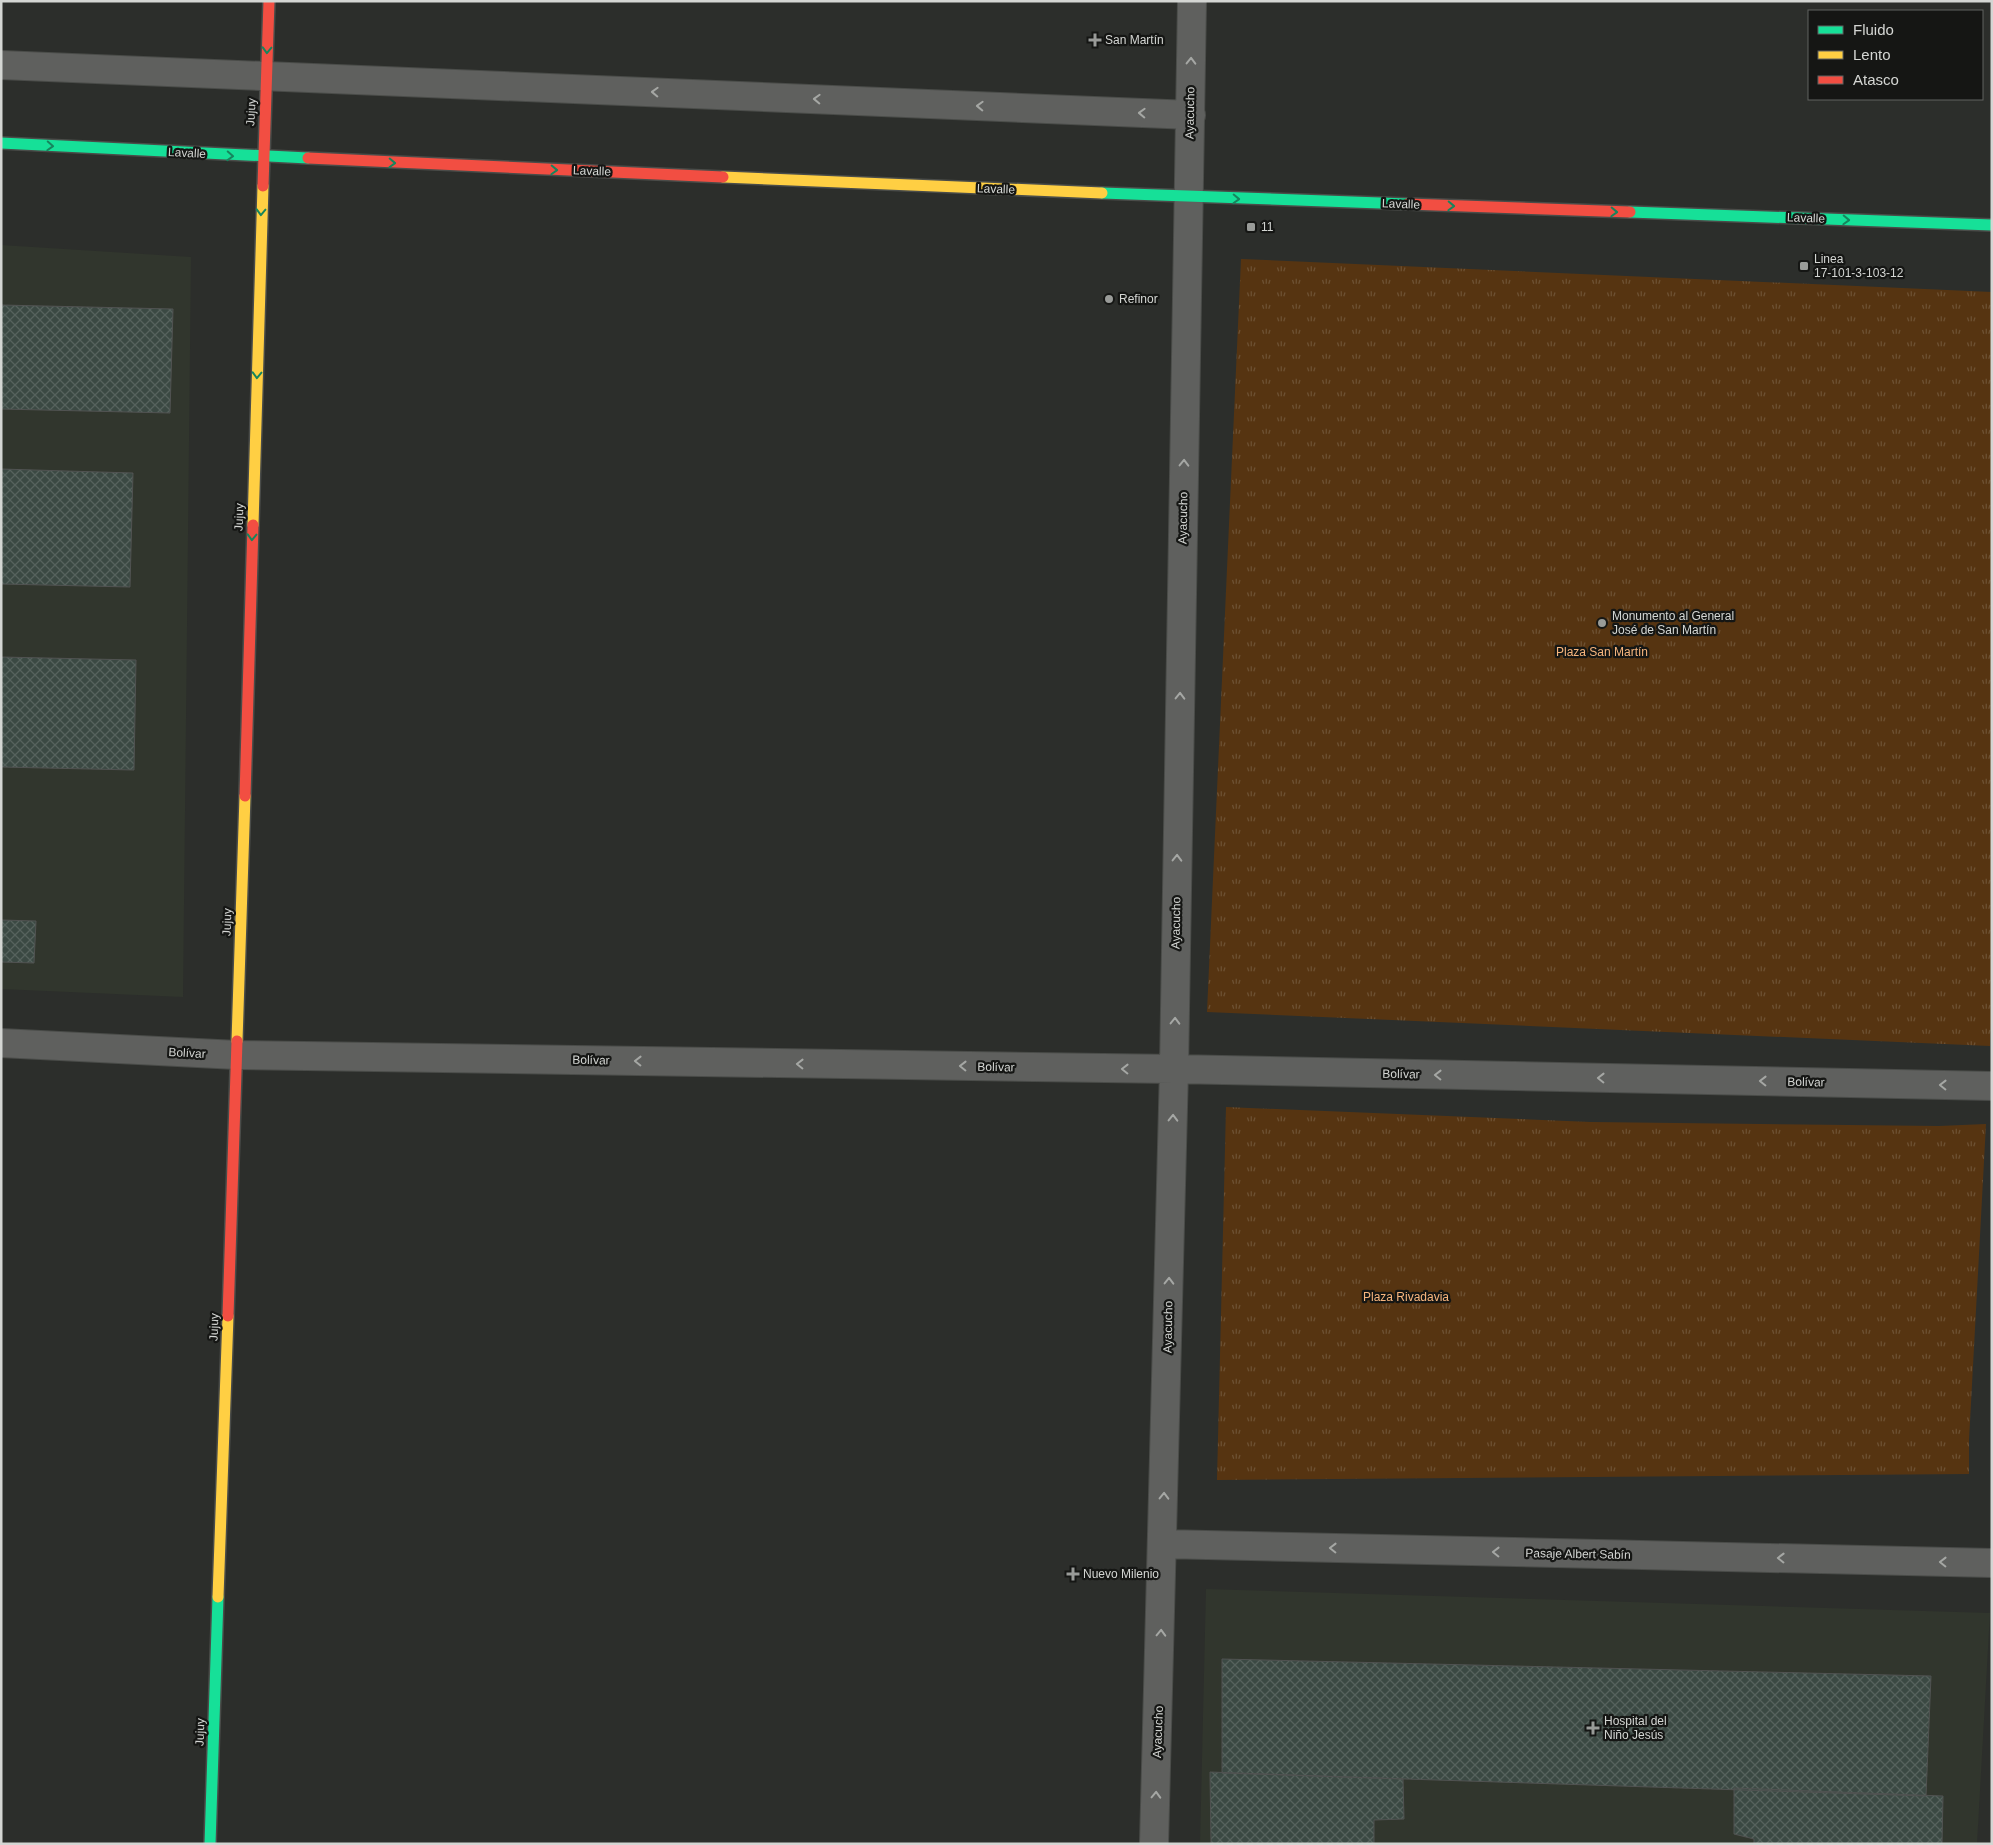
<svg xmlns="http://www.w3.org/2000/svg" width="1993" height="1845" font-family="Helvetica,sans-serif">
  <defs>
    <pattern id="park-tufts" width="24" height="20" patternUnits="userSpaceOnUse" patternTransform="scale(1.25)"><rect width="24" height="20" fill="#563411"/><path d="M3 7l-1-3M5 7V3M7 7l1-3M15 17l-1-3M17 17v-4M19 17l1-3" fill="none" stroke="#6d5133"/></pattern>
    <pattern id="building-cross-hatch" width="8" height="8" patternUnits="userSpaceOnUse" patternTransform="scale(1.25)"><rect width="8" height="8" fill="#3b4943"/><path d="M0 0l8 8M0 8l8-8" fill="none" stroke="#56625d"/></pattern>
  </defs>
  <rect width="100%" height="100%" fill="#2c2e2b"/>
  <path fill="#31362d" d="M1 245 191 257 183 997 1 989Z
    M1206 1589 1990 1613 1977 1844H1200Z"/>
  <path fill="url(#park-tufts)" d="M1241 259 1992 292V999L1990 1046 1207 1012Z
    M1226 1107 1591 1122 1939 1126 1986 1124 1969 1440V1474L1217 1480Z"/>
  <path fill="url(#building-cross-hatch)" stroke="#515352" d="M1 305 173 309 170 413 1 409Z
    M1 469 133 473 130 587 1 584Z
    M1 657 136 660 134 770 1 767Z
    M1 920 36 921 34 963 1 962Z
    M1222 1659 1931 1676 1926 1796 1222 1773Z
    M1210 1772 1403 1779 1404 1819 1374 1820V1844H1211Z
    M1734 1788 1943 1796 1942 1844H1754V1839L1734 1834Z"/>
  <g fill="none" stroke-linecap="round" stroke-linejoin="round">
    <g stroke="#4a4c49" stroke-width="30">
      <path id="street" d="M1 65 1191 115
        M1 1043 237 1055 1174 1069 1992 1086
        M1163 1544 1992 1563
        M1154 1844 1174 1069 1192 1"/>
    </g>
    <g stroke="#4a4c49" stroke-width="14">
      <path id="fast" d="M1 143 308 158
        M1102 193 1408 204
        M1630 212 1992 225
        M210 1844 218 1597"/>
    </g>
    <g stroke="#4a4c49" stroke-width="14">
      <path id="slow" d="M723 177 1102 193
        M253 525 263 186
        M237 1041 245 796
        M218 1597 228 1316"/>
    </g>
    <g stroke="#4a4c49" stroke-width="14">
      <path id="jam" d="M308 158 723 177
        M263 186 269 1
        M1408 204 1630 212
        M245 796 253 525
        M228 1316 237 1041"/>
    </g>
    <use href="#street" stroke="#5f605e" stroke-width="28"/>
    <use href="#fast" stroke="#16e098" stroke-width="11"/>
    <use href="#slow" stroke="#ffcf43" stroke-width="11"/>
    <use href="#jam" stroke="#f24e42" stroke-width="11"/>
  </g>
  <defs><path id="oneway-chevron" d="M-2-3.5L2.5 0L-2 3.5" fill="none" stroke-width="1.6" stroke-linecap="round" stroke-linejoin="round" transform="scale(1.25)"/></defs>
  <g stroke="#16855d">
    <use href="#oneway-chevron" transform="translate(267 50) rotate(92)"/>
    <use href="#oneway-chevron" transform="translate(50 146) rotate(3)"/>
    <use href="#oneway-chevron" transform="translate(230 156) rotate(3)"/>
    <use href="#oneway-chevron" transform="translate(392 163) rotate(2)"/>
    <use href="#oneway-chevron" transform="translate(554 170) rotate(2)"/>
    <use href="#oneway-chevron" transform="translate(1236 199) rotate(2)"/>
    <use href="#oneway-chevron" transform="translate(1451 206) rotate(2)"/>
    <use href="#oneway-chevron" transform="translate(261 212) rotate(92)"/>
    <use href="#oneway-chevron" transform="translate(1614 212) rotate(2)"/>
    <use href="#oneway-chevron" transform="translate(1846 220) rotate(2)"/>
    <use href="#oneway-chevron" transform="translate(257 375) rotate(92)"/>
    <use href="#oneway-chevron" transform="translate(252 537) rotate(92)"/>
  </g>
  <g stroke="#a5a7a4">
    <use href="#oneway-chevron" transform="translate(1191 61) rotate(-89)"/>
    <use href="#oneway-chevron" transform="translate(655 92) rotate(-178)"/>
    <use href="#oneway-chevron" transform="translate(817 99) rotate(-178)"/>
    <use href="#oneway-chevron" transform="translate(980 106) rotate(-178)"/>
    <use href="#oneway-chevron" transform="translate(1142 113) rotate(-178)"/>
    <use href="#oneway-chevron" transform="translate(1184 463) rotate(-89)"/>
    <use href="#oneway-chevron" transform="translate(1180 696) rotate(-89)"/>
    <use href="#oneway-chevron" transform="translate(1177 858) rotate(-89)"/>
    <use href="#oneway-chevron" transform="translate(1175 1021) rotate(-89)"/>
    <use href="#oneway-chevron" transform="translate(638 1061) rotate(-179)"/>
    <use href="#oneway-chevron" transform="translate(800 1064) rotate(-179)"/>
    <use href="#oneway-chevron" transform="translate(963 1066) rotate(-179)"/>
    <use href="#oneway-chevron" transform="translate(1125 1069) rotate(-179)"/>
    <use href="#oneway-chevron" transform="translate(1438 1075) rotate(-179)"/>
    <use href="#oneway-chevron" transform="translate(1601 1078) rotate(-179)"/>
    <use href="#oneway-chevron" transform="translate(1763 1081) rotate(-179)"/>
    <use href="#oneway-chevron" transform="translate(1943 1085) rotate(-179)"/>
    <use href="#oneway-chevron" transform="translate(1173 1118) rotate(-89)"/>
    <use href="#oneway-chevron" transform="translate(1169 1281) rotate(-89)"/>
    <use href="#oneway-chevron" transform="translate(1164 1496) rotate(-89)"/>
    <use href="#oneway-chevron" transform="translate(1333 1548) rotate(-179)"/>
    <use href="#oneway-chevron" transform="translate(1496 1552) rotate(-179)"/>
    <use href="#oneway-chevron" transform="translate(1781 1558) rotate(-179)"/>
    <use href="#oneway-chevron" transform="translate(1943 1562) rotate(-179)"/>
    <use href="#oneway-chevron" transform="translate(1161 1633) rotate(-88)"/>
    <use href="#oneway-chevron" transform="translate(1156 1795) rotate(-88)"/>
  </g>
  <g fill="#999b98" stroke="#151614" stroke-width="2">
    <path d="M1092.5 32.5h5v5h5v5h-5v5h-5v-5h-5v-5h5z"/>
    <rect x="1246" y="222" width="10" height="10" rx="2.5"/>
    <rect x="1799" y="261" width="10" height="10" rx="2.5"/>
    <circle cx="1109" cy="299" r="5"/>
    <circle cx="1602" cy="623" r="5"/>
    <path d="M1070.5 1566.5h5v5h5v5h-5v5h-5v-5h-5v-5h5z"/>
    <path d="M1590.5 1720.5h5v5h5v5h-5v5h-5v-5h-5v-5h5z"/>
  </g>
  <g text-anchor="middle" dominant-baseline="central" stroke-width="4.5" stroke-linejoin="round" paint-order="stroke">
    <g font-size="12" fill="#d4d6d3" stroke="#151614" text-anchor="start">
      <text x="1105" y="40">San Martín</text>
      <text x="1261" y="227">11</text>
      <text x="1814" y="259">Linea<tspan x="1814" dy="14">17-101-3-103-12</tspan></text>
      <text x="1119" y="299">Refinor</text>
      <text x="1612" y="616">Monumento al General<tspan x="1612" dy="14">José de San Martín</tspan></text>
      <text x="1083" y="1574">Nuevo Milenio</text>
      <text x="1604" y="1721">Hospital del<tspan x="1604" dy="14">Niño Jesús</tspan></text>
    </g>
    <g font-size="12" fill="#d4d6d3" stroke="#151614">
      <text transform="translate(251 112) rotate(-87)">Jujuy</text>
      <text transform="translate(1190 113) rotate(-89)">Ayacucho</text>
      <text transform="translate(187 153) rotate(3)">Lavalle</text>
      <text transform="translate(592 171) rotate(2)">Lavalle</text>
      <text transform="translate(996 189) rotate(2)">Lavalle</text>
      <text transform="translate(1401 204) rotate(2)">Lavalle</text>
      <text transform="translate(1806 218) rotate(2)">Lavalle</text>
      <text transform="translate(239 517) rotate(-88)">Jujuy</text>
      <text transform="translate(1183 518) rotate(-89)">Ayacucho</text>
      <text transform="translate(227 922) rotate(-88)">Jujuy</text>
      <text transform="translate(1176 923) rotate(-89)">Ayacucho</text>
      <text transform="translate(187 1053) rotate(3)">Bolívar</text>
      <text transform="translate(591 1060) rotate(1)">Bolívar</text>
      <text transform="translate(996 1067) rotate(1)">Bolívar</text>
      <text transform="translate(1401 1074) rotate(1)">Bolívar</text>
      <text transform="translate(1806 1082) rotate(1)">Bolívar</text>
      <text transform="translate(214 1327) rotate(-88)">Jujuy</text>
      <text transform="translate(1168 1327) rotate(-89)">Ayacucho</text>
      <text transform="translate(1578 1554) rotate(1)">Pasaje Albert Sabín</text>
      <text transform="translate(200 1732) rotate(-88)">Jujuy</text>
      <text transform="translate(1158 1732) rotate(-88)">Ayacucho</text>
    </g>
    <g font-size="12" fill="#f8b67e" stroke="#151614">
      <text x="1602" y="652">Plaza San Martín</text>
      <text x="1406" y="1297">Plaza Rivadavia</text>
    </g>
  </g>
  <rect width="1993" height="1845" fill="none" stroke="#d4d6d3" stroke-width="5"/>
  <rect x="1808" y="10" width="175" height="90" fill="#151614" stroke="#616360"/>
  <rect x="1818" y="26" width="25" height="8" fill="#16e098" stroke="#616360"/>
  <text x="1853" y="35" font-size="15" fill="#d4d6d3">Fluido</text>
  <rect x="1818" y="51" width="25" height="8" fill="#ffcf43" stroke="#616360"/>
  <text x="1853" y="60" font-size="15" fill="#d4d6d3">Lento</text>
  <rect x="1818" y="76" width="25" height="8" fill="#f24e42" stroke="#616360"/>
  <text x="1853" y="85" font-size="15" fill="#d4d6d3">Atasco</text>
</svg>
